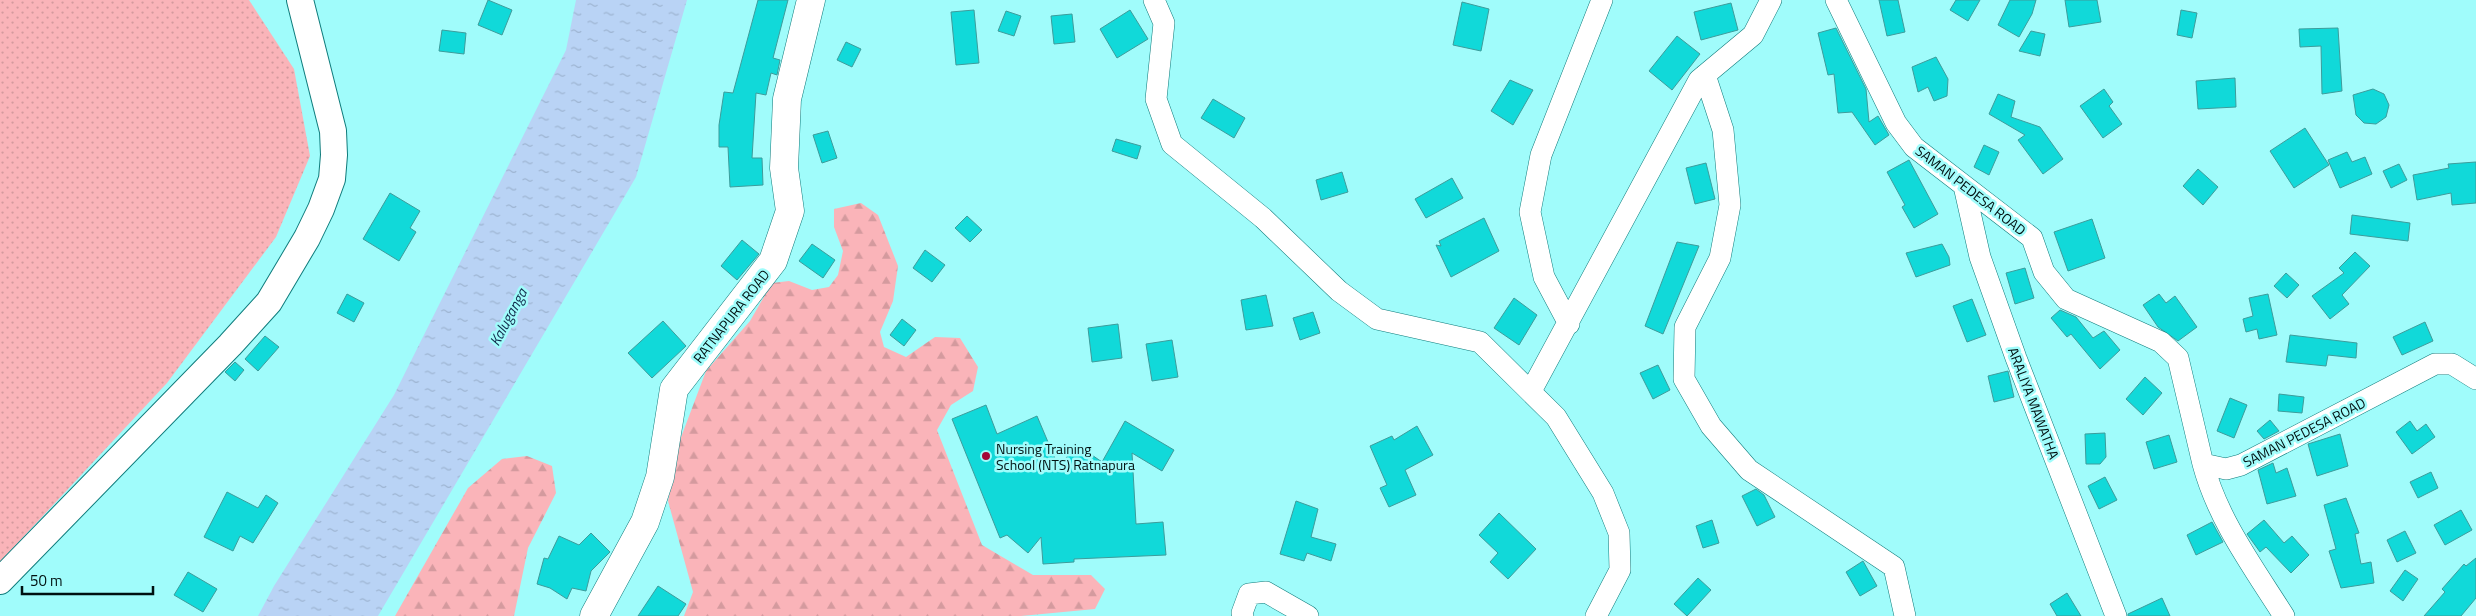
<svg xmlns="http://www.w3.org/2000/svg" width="2476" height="616" font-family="'Titillium Web',sans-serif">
  <defs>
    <pattern id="green-dots" width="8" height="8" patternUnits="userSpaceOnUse" patternTransform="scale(1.25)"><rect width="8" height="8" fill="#fab4b9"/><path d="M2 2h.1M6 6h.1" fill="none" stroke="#d49a9e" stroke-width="1.8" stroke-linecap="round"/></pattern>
    <pattern id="forest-firs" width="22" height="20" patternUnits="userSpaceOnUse" patternTransform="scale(1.25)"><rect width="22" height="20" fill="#fab4b9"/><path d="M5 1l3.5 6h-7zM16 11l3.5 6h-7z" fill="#d49a9e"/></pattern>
    <pattern id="water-ripples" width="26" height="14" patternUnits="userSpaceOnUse" patternTransform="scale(1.25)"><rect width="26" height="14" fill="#b9d3f5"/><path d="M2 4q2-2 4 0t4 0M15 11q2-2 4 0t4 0" fill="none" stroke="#9db4d1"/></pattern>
  </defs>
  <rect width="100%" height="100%" fill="#a0fcfb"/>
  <path fill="url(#green-dots)" d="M0 0H249L294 69 310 156 276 237 167 383 0 562Z"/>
  <path fill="url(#forest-firs)" d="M861 203 878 215 898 266 893 301 880 332 884 347 906 357 935 337 960 338 978 367 973 391 951 405 937 430 982 545 1033 575H1091L1105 589 1095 609 1021 616H684L693 592 668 501 680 440 706 371 750 321 772 283 789 281 812 290 829 287 838 275 843 251 834 227V209Z
    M527 456 552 466 556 493 528 548 514 616H395L468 488 502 459Z"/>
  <path fill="url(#water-ripples)" d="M576 0H687L636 177 378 616H258L274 586 394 395 566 50Z"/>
  <path fill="#11d9d9" stroke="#3d9c9b" d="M488 0 512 10 502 35 478 25Z
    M758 0H788L773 58 780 60 777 75 771 73 766 95 756 93 752 158H762L763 185 730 187 728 147H719V125L724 92 733 93Z
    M1879 0H1898L1905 32 1887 36Z
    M1956 0H1980L1968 21 1950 10Z
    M2010 0H2036L2032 14 2019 37 1998 25Z
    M2065 0H2097L2101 22 2069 27Z
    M1462 2 1489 9 1481 51 1453 45Z
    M1731 3 1738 30 1701 40 1694 12Z
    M974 10 979 63 956 65 951 12Z
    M1130 10 1148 39 1117 58 1100 29Z
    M2181 10 2197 13 2192 38 2177 35Z
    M1006 11 1021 16 1014 36 998 31Z
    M1072 14 1075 42 1054 44 1051 16Z
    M1836 28 1866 89 1869 122 1878 116 1889 135 1875 145 1852 112 1838 113 1834 74 1828 75 1818 33Z
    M2338 28 2342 91 2322 94 2321 46 2300 47 2299 29Z
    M442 30 466 33 464 54 439 51Z
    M2031 31 2045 34 2040 56 2019 51Z
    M1677 36 1700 54 1672 90 1649 71Z
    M846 42 861 49 852 67 837 60Z
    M1936 57 1948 79 1947 96 1934 101 1928 87 1918 92 1912 67Z
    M2235 78 2236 107 2198 109 2196 81Z
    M1510 80 1533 90 1513 125 1491 111Z
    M2104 89 2113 102 2109 106 2122 124 2103 138 2080 106Z
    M2373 89 2384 94 2389 105 2386 117 2376 124 2364 123 2356 115 2353 95Z
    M1998 94 2015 101 2011 117 2040 127 2063 159 2043 174 2018 140 2025 135 1989 114Z
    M1213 99 1245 118 1234 138 1201 118Z
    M2305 128 2329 165 2294 188 2270 151Z
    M828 131 837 158 822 163 813 135Z
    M1116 139 1141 146 1137 159 1112 151Z
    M1984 145 1999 152 1989 175 1974 167Z
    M2347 152 2352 162 2365 157 2372 174 2340 188 2328 160Z
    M1909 160 1938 214 1914 228 1902 207 1905 205 1887 172Z
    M2476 162V203L2452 205 2451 193 2417 200 2413 175 2449 168 2448 164Z
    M1706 163 1715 199 1695 204 1686 168Z
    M2399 164 2407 180 2391 188 2383 171Z
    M2198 169 2218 187 2203 205 2183 186Z
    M1342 172 1348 192 1321 200 1316 180Z
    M1452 178 1463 198 1426 218 1415 199Z
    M390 193 420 211 410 228 416 232 399 261 363 239Z
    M2352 215 2410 223 2408 241 2350 234Z
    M967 216 982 230 970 242 955 228Z
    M1484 218 1499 251 1451 277 1436 245 1441 246 1439 241Z
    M2092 219 2105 258 2068 271 2054 232Z
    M742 240 759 254 737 280 721 266Z
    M1677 242 1699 246 1663 334 1645 326Z
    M812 244 835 260 823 278 799 261Z
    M1942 244 1949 257 1950 265 1916 277 1906 253Z
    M925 250 945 265 932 282 913 268Z
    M2355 252 2370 266 2342 295 2349 304 2330 319 2312 296 2344 273 2339 268Z
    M2025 268 2034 298 2015 304 2006 273Z
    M2286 273 2299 285 2287 298 2274 286Z
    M347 294 364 303 354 322 337 313Z
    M2159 294 2166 303 2175 296 2197 327 2178 341 2158 327 2143 305Z
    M2268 294 2277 335 2259 339 2257 329 2246 332 2243 319 2253 316 2249 298Z
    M1266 295 1273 326 1246 330 1241 300Z
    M1514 298 1537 315 1519 345 1494 328Z
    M1972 299 1986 335 1967 342 1953 306Z
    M2060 310 2076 317 2093 338 2104 331 2120 350 2100 369 2071 334 2067 337 2051 318Z
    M1313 312 1320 333 1300 340 1293 318Z
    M902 319 916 330 904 346 890 335Z
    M663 321 686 346 652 378 628 353Z
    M2425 322 2433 341 2402 355 2393 337Z
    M1118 324 1122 358 1092 362 1088 328Z
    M2290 335 2357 343 2356 358 2328 355 2326 366 2286 362Z
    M265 336 279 347 258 371 245 359Z
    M1172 340 1178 377 1152 381 1146 344Z
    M235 362 244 370 235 381 225 372Z
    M1658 365 1670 390 1653 399 1640 373Z
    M2008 371 2014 397 1994 402 1988 376Z
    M2145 377 2162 393 2143 415 2126 399Z
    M2279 394 2304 397 2302 413 2278 411Z
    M2230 398 2247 405 2234 438 2217 431Z
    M986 405 997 434 1037 416 1059 468 1076 444 1102 462 1125 421 1174 450 1162 471 1132 453 1136 524 1163 522 1166 555 1074 559V562L1043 564 1041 537 1028 553 1007 535 1000 538 952 419Z
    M2270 420 2279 431 2264 439 2257 431Z
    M2410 421 2417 431 2426 424 2435 437 2412 454 2396 432Z
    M1417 426 1433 455 1405 470 1416 495 1389 507 1380 488 1387 485 1370 446 1392 436 1394 440Z
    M2105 433 2106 457 2100 464H2086L2085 434Z
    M2340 434 2348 466 2317 476 2308 444Z
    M2169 435 2177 462 2154 469 2146 442Z
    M2273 463 2276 473 2287 468 2296 496 2267 504 2258 470Z
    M2431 472 2438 488 2418 498 2410 482Z
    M2105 477 2117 500 2099 509 2088 486Z
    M1756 489 1764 495 1775 517 1757 526 1742 496Z
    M227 492 258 508 266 495 278 503 253 543 240 536 233 551 204 537Z
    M2346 498 2359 533 2355 534 2361 564 2371 562 2374 583 2341 588 2329 551 2336 549 2324 505Z
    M1296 501 1318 509 1311 537 1336 544 1331 561 1307 553 1304 561 1280 554Z
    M2461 510 2472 530 2445 545 2434 525Z
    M1499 513 1536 549 1508 579 1490 562 1498 553 1479 535Z
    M1712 520 1719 543 1703 548 1696 526Z
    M2264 520 2284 543 2292 536 2309 555 2291 573 2266 547 2260 552 2247 534Z
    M2212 522 2223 542 2196 555 2187 535Z
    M2405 531 2416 553 2397 562 2387 540Z
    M591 533 610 552 591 571 586 591 572 588 567 599 550 588 537 584 544 558 548 559 559 536 579 545Z
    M2476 558V598L2461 616H2424L2445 592 2442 589 2464 564 2466 566Z
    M1863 561 1877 586 1860 596 1846 572Z
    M2405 570 2418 579 2403 601 2390 591Z
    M188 572 217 589 203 612 174 595Z
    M1698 578 1711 590 1687 616 1674 604Z
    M658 586 686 604 678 616H638Z
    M2067 593 2081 616H2057L2050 604Z
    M2162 598 2170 616H2128V614Z"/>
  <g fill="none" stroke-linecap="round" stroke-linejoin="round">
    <g stroke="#0f7c7c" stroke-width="22">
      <path id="minor" d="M1154 0 1164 23 1156 99 1172 144 1263 218 1339 291 1377 319 1480 342 1556 417 1603 493 1619 533 1620 570 1596 616
        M1836 0 1896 123 1914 147 2032 238 2044 272 2066 299 2161 342 2178 358 2203 464 2226 469 2241 465 2435 364H2452L2476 379
        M1705 75 1723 130 1730 205 1720 258 1685 327 1684 379 1711 426 1749 470 1894 567 1905 616
        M1964 186 1980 257 2016 358 2116 616
        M1569 324 1544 277 1530 212 1541 155 1602 0
        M1531 391 1699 80 1753 35 1771 0
        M2203 464C2218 520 2253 567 2284 616
        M1243 616 1242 613 1249 594 1266 592 1308 616"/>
    </g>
    <g stroke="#0f7c7c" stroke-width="28">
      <path id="tertiary" d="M0 581 230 345 269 302 307 238 321 209 332 179 334 155 333 131 300 0"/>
    </g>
    <g stroke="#0f7c7c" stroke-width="29">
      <path id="trunk" d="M594 616 645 522 660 477 674 389 773 261 790 211 784 168 787 99 811 0"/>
    </g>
    <use href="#minor" stroke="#fff" stroke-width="21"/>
    <use href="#tertiary" stroke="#fff" stroke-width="26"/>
    <use href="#trunk" stroke="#fff" stroke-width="28"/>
  </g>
  <circle fill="#a40737" stroke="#a0fcfb" stroke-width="2" cx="986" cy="456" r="5"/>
  <g text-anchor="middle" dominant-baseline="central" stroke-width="5" stroke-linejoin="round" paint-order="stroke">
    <g font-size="14" fill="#001010" stroke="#a0fcfb">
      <text transform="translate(1971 190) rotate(38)">SAMAN PEDESA ROAD</text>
      <text transform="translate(731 316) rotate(-52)">RATNAPURA ROAD</text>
      <text transform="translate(2034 403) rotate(69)">ARALIYA MAWATHA</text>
      <text transform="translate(2304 432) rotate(-27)">SAMAN PEDESA ROAD</text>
    </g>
    <g font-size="14" fill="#001010" stroke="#a0fcfb" text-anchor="start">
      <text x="996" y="448">Nursing Training<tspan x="996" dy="16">School (NTS) Ratnapura</tspan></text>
    </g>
    <g font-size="15" font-style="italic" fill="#102a4a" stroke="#a0fcfb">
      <text transform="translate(508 317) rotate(-62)">Kaluganga</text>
    </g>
  </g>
  <path d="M22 586v8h131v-8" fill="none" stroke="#001010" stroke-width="2.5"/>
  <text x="30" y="586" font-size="15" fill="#001010" stroke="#a0fcfb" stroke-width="4" paint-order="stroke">50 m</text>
</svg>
